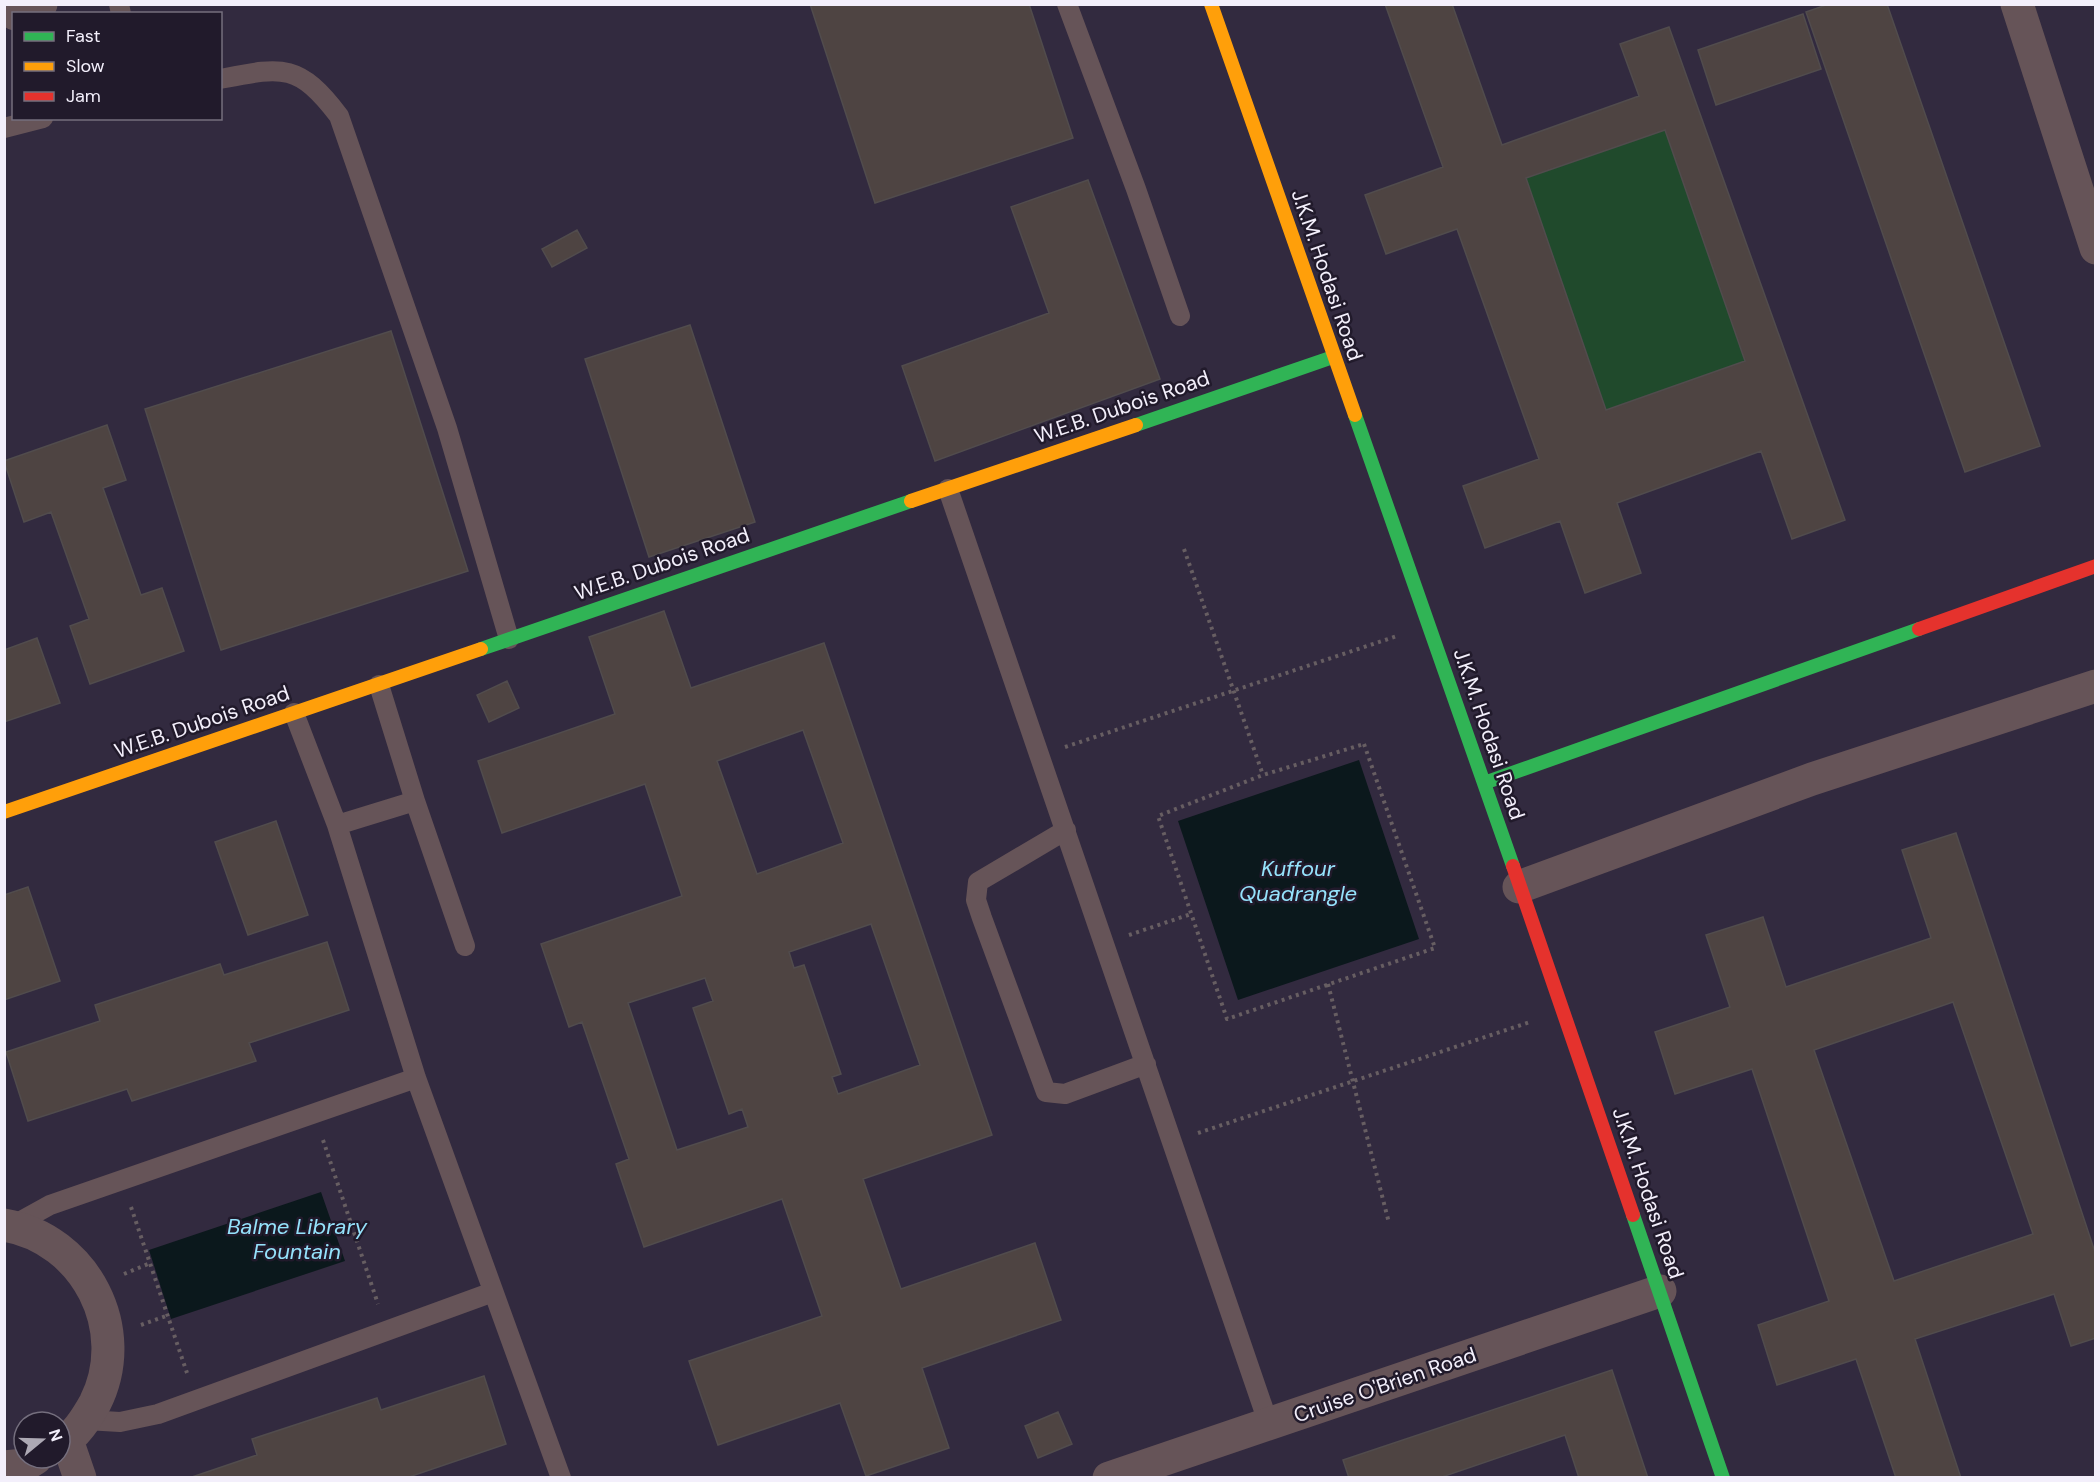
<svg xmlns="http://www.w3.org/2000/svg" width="2100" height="1482" font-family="'DM Sans',sans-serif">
  <rect width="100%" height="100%" fill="#2b2831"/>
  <path fill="#322a3f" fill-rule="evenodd" d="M5 5H2095V1477H5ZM14 14H220V118H14ZM24 1422H60V1458H24Z"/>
  <path fill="#204a2c" d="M1665 130 1745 361 1606 410 1526 178Z"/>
  <path fill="#0b181c" d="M1359 760 1419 939 1238 1000 1178 821Z
    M321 1192 345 1261 171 1319 149 1250Z"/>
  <path fill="#4e4442" stroke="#514c4d" stroke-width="1.5" fill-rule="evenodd" d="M810 4H1029L1073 138 875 203Z
    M1385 4H1452L1502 145 1639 96 1620 44 1669 27 1845 520 1792 539 1761 451 1617 503 1641 573 1585 593 1560 521 1485 548 1463 486 1539 459 1457 229 1386 254 1365 195 1443 167ZM1665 130 1745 361 1606 410 1526 178Z
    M1829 4H1887L2040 446 1965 472 1806 12Z
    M1803 14 1821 69 1716 105 1698 50Z
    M1088 180 1160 379 935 461 902 366 1049 313 1011 207Z
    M577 230 587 248 552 267 542 249Z
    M690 325 755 522 649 557 585 359Z
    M391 331 468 571 221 650 145 409Z
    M107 425 126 480 103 488 141 595 162 588 184 651 90 684 70 626 89 619 51 512 24 522 4 461Z
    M664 611 691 688 824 643 992 1135 863 1179 901 1289 1035 1243 1061 1320 922 1368 949 1448 866 1476 840 1403 718 1445 689 1361 822 1316 782 1199 644 1247 616 1164 629 1159 582 1022 569 1027 541 944 682 896 645 784 502 833 478 761 615 714 589 637ZM803 730 843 843 757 874 717 761ZM871 924 920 1065 838 1094 832 1077 841 1074 804 965 794 968 789 952ZM705 978 713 1001 693 1008 729 1114 742 1109 748 1127 677 1150 628 1003Z
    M37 638 60 703 4 722V650Z
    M507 681 519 708 489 722 477 695Z
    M276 821 308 915 248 935 215 842Z
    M1956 833 2096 1255V1338L2071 1346 2054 1294 1915 1339 1961 1478H1896L1856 1359 1777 1385 1758 1325 1829 1301 1752 1069 1675 1094 1655 1032 1730 1007 1706 935 1763 917 1786 987 1931 938 1902 850ZM1953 1002 2033 1234 1894 1281 1814 1050Z
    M28 887 60 981 4 1000V895Z
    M327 942 349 1010 249 1043 256 1061 132 1101 127 1089 28 1121 6 1052 100 1021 95 1005 220 964 224 975Z
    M1612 1370 1648 1478H1579L1565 1435 1439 1478H1349L1343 1460Z
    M484 1376 506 1444 406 1478H189L257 1455 252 1439 377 1398 381 1410Z
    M1058 1412 1072 1444 1038 1458 1025 1426Z"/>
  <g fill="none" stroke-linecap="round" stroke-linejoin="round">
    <path stroke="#675e62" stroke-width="4" stroke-dasharray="3 4.5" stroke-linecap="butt" d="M1184 549 1263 775
      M1364 744 1435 948 1227 1019 1158 816 1263 775Z
      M1065 747 1397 636
      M1129 935 1191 914
      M1328 984 1389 1223
      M1198 1133 1530 1022
      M323 1140 378 1304
      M131 1207 187 1373
      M124 1274 148 1264
      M141 1325 166 1316"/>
    <path stroke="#665458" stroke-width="20" d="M119 4 121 14
      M1067 4 1136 189 1180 316
      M220 79C282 67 298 62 339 116L447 428 509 639
      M4 128 43 118
      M948 489 1269 1425
      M294 713 337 825 416 1078 561 1478
      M415 801 465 946
      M337 825 415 801 379 685
      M1066 830 978 882 976 900 982 918 1046 1092 1065 1094 1146 1064
      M12 1226 50 1205 416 1078
      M86 1420 120 1422 158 1414 493 1292"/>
    <path stroke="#665458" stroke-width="33" d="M2017 4 2096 248
      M15 14 41 4
      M1519 887 1812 779 2096 686
      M4 1225C86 1239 132 1330 95 1403 86 1419 76 1435 60 1445
      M67 1440 80 1478
      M4 1467 25 1465 36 1458
      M1109 1478 1660 1291"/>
    <path stroke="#30b455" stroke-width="14" d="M1355 415 1513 866
      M1136 425 1333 357
      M481 649 911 501
      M1484 783 1919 629
      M1633 1215 1723 1478"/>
    <path stroke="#ff9f0a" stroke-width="14" d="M1211 4 1355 415
      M911 501 1136 425
      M4 812 481 649"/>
    <path stroke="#e5322d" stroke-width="14" d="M1919 629 2096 566
      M1513 866 1633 1215"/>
  </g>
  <g text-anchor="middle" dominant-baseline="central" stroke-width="5" stroke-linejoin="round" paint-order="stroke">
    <g font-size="21" fill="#f3effb" stroke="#211a2b">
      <text transform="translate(1327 275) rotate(71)">J.K.M. Hodasi Road</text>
      <text transform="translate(1122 407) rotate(-19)">W.E.B. Dubois Road</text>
      <text transform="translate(662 564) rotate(-19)">W.E.B. Dubois Road</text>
      <text transform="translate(202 722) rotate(-19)">W.E.B. Dubois Road</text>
      <text transform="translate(1489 734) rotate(71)">J.K.M. Hodasi Road</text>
      <text transform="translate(1648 1193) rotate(71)">J.K.M. Hodasi Road</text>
      <text transform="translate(1385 1385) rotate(-19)">Cruise O'Brien Road</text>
    </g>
    <g font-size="22" font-style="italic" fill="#95e2fb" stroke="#211a2b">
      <text x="1298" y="868">Kuffour<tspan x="1298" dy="25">Quadrangle</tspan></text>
      <text x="297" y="1226">Balme Library<tspan x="297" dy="25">Fountain</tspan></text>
    </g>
  </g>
  <rect width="2100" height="1482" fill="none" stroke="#f3effb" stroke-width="12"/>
  <rect x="12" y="12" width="210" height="108" fill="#211a2b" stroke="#756f7e" stroke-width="1.5"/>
  <rect x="24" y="32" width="30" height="9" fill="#30b455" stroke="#756f7e" stroke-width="1.5"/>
  <text x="66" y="42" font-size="18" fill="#f3effb">Fast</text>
  <rect x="24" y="62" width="30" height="9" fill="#ff9f0a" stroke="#756f7e" stroke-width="1.5"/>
  <text x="66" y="72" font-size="18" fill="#f3effb">Slow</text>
  <rect x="24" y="92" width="30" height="9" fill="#e5322d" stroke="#756f7e" stroke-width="1.5"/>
  <text x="66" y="102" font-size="18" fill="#f3effb">Jam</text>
  <g transform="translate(42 1440) rotate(71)"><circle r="28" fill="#211a2b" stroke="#756f7e" stroke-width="1.5"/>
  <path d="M0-4.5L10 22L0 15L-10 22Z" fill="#ada9b4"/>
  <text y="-9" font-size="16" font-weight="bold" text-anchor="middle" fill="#f3effb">N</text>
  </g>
</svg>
